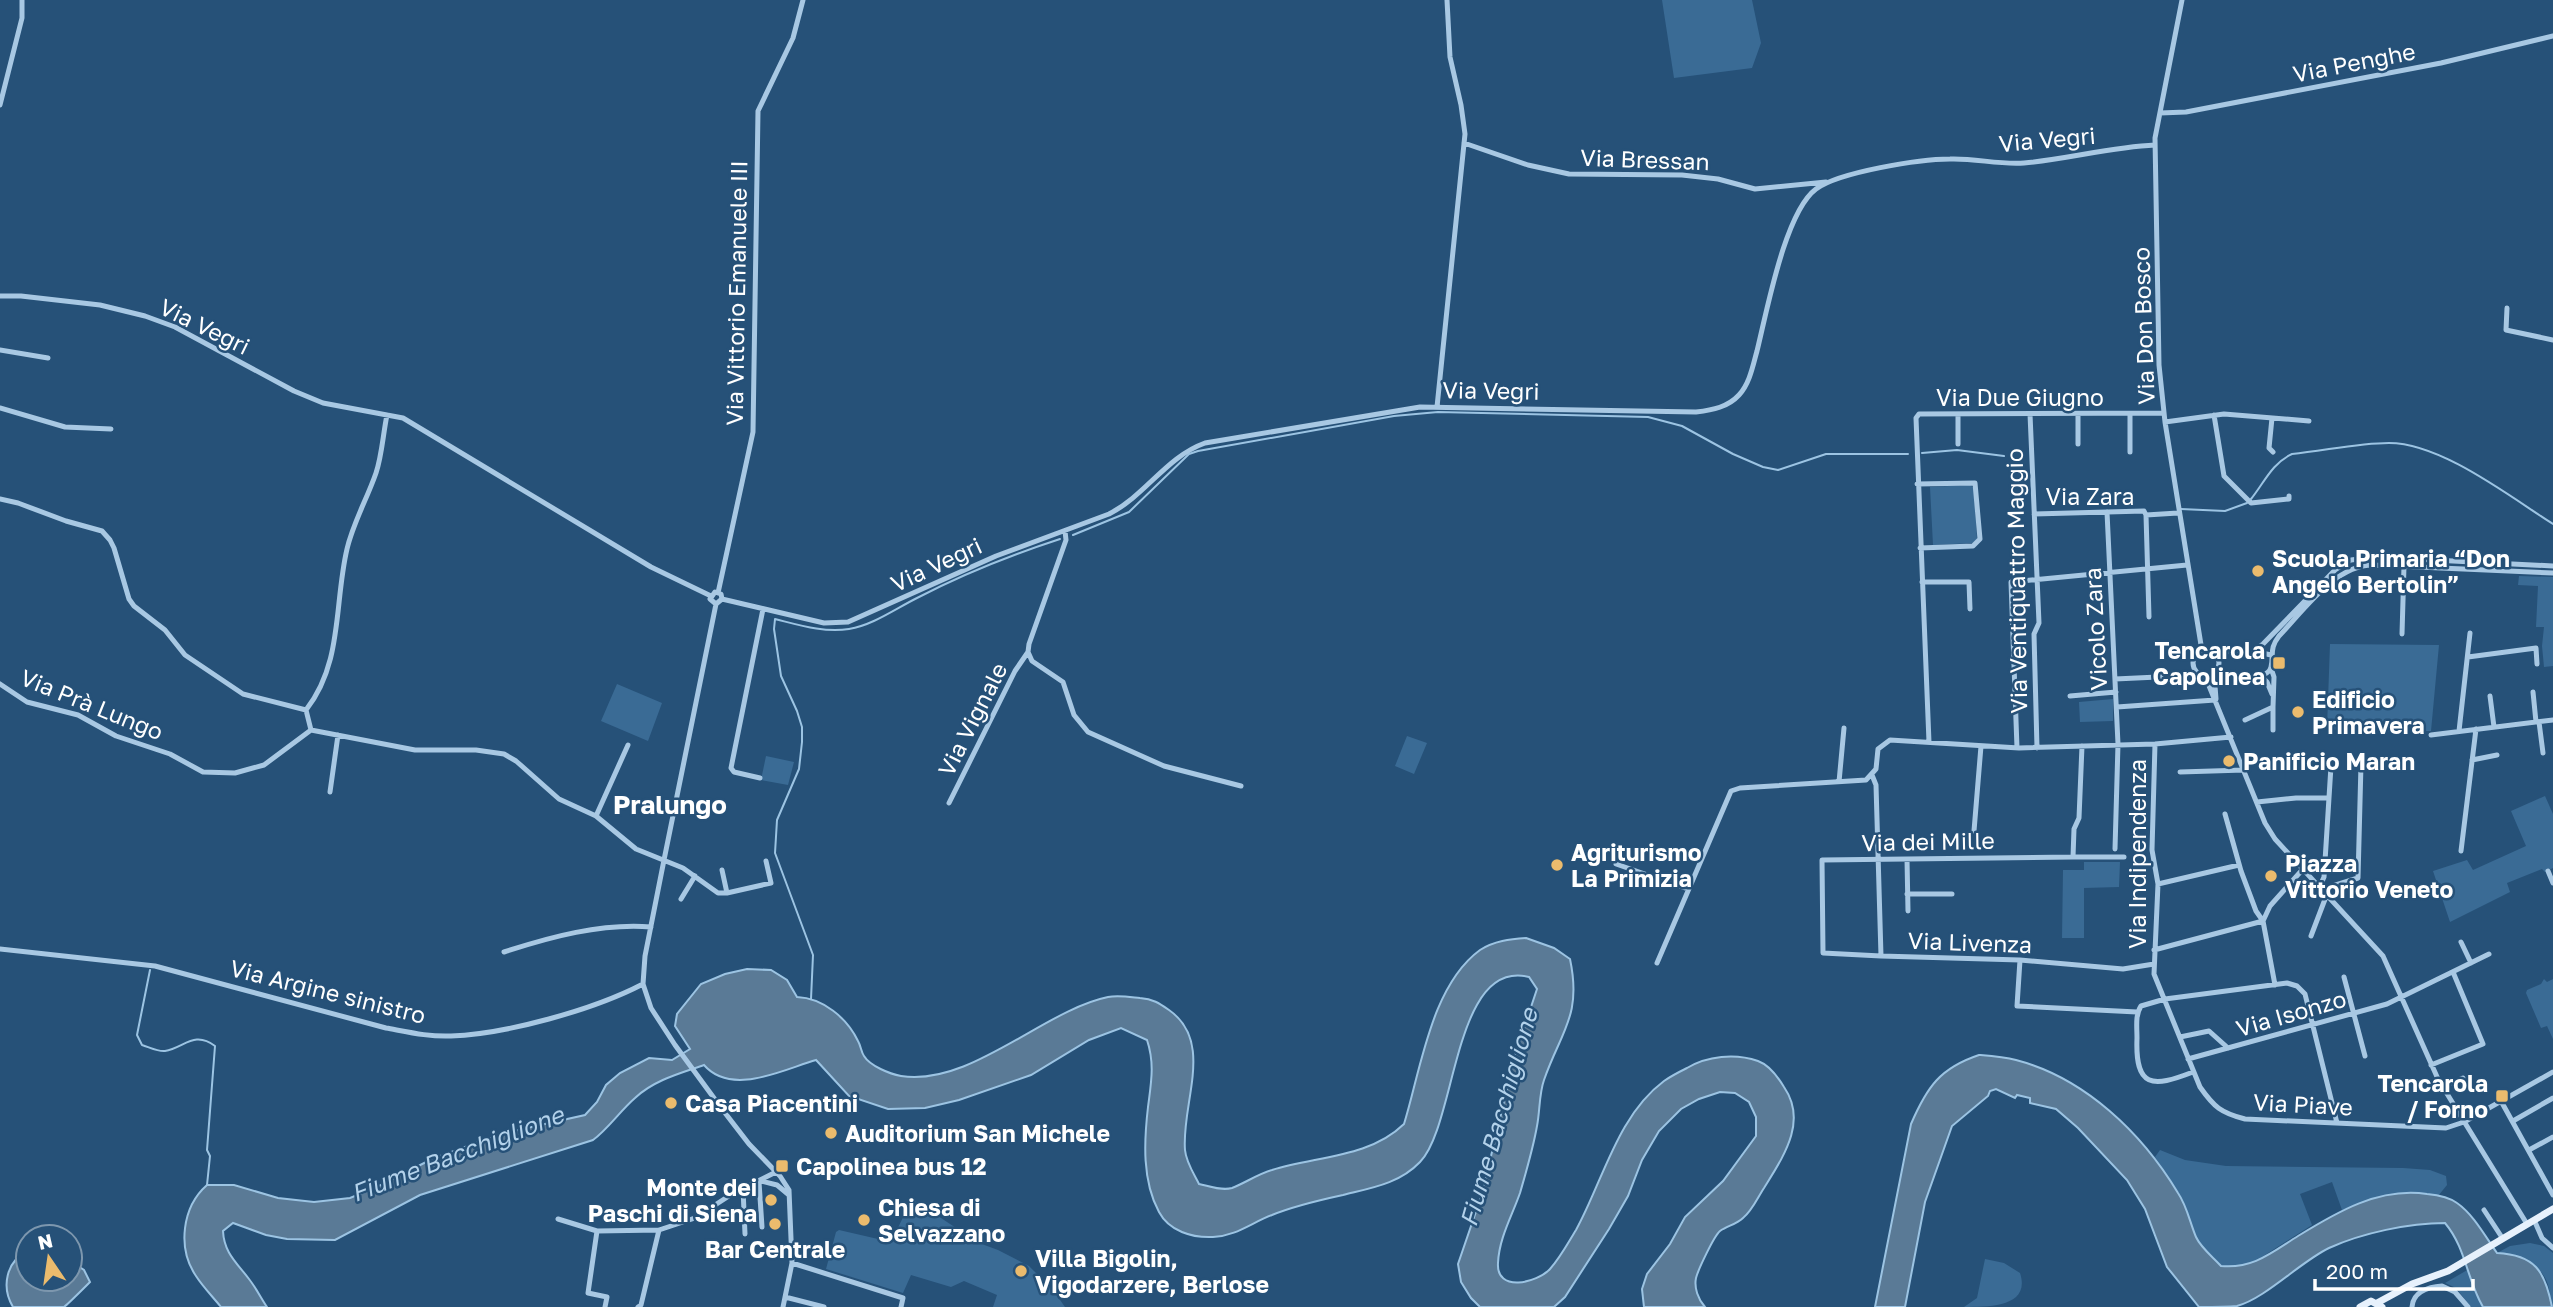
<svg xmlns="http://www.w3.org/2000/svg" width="2553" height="1307" font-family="'Golos Text',sans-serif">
  <rect width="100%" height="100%" fill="#265178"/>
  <path fill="#3a6b95" d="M1662 0H1752L1761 43 1752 68 1674 78Z
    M1970 485 1974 488 1977 539 1973 543 1933 545 1930 487Z
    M2519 576 2553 577V666L2544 667 2542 646 2544 627H2536L2538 586 2518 585Z
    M2330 644 2439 645 2431 731 2351 733 2327 728Z
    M617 684 662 703 648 741 601 721Z
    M2113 699V721L2080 722 2079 702Z
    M1407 736 1427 743 1414 774 1395 766Z
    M766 756 794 762 788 785 761 780Z
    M2545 796 2553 814V868L2545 872 2542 869 2507 883 2510 892 2450 922 2433 871 2467 860 2473 870 2526 846 2511 811Z
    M2084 862H2120L2119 887 2084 888V938H2062L2063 870H2084Z
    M2544 979 2547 982 2553 979V1039L2547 1026 2541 1028 2526 993 2527 990 2541 984Z
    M2160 1150 2185 1160 2226 1166 2403 1168 2430 1170 2446 1176 2447 1185 2438 1196C2404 1191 2374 1197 2342 1210L2332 1182 2300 1194 2312 1225 2254 1262 2239 1267 2221 1266 2197 1240 2180 1195 2155 1157Z
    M912 1199 979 1243 998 1250 1029 1266 1053 1290 1065 1307H993L997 1295 964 1281 951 1287 911 1275 903 1293 826 1269 836 1232 839 1230 891 1242Z
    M2530 1243 2544 1246 2553 1253V1307C2550 1301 2550 1292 2548 1285 2541 1261 2517 1258 2497 1253L2510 1246Z
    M1985 1259 2004 1263 2020 1273C2031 1307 1990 1307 1964 1307L1977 1298Z
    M2469 1269 2473 1289 2483 1307H2471L2456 1288 2445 1283Z"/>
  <path fill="#5a7a96" stroke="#9cc4e3" stroke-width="2" d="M1526 938 1554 948 1570 959C1582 1016 1561 1031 1544 1080 1539 1094 1540 1111 1537 1126 1533 1149 1526 1172 1520 1193 1512 1216 1499 1238 1498 1263 1496 1293 1537 1283 1550 1269 1560 1258 1568 1243 1576 1230 1603 1181 1617 1116 1664 1081 1671 1076 1679 1072 1687 1068 1707 1056 1735 1053 1758 1061 1769 1065 1778 1077 1784 1087 1808 1122 1783 1157 1764 1188 1758 1197 1752 1211 1743 1218 1737 1224 1727 1226 1720 1231 1714 1236 1698 1270 1696 1278 1694 1288 1698 1299 1705 1307H1644L1642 1289 1647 1274 1670 1244 1685 1217 1723 1181 1756 1136V1117L1749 1102 1735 1093 1720 1092 1699 1099 1681 1109 1659 1131 1642 1160 1628 1196 1609 1229 1565 1297 1554 1307H1480L1471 1298 1461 1282 1458 1264 1482 1194 1515 1055 1537 989 1529 977C1453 958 1457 1124 1420 1162 1399 1184 1371 1188 1343 1195 1320 1200 1294 1206 1272 1215 1251 1223 1236 1236 1213 1237 1192 1238 1169 1231 1159 1212 1142 1181 1144 1141 1148 1107 1151 1083 1155 1064 1147 1040L1121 1028 1089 1040 1031 1075 959 1100 925 1108 888 1109 849 1096 816 1060C784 1069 732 1097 704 1065 681 1073 654 1080 635 1098 620 1111 608 1129 593 1140L420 1195 335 1240 287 1239 266 1235 233 1223 223 1231C224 1253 237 1263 249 1279 256 1288 261 1298 267 1307H221C213 1297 203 1287 196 1276 177 1248 182 1207 207 1185H234L278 1198 314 1202 350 1198 377 1187 432 1159 479 1142 509 1132 585 1115 597 1102 606 1085 620 1073 649 1058 672 1060 690 1049 675 1026 677 1014 701 984 725 974 747 969 771 970 787 980 797 997C823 998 847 1018 858 1041 861 1046 861 1052 864 1056 870 1066 890 1074 901 1076 970 1087 1044 1010 1108 997 1118 995 1130 997 1140 998 1153 999 1159 1003 1169 1010 1215 1042 1181 1104 1185 1150 1186 1162 1194 1174 1199 1184 1209 1186 1221 1191 1232 1188 1245 1183 1258 1174 1272 1170 1316 1156 1369 1158 1404 1124 1421 1069 1431 986 1480 950 1494 941 1510 939 1526 938Z
    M1979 1055C1991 1056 2004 1057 2016 1060 2085 1078 2142 1133 2178 1193 2187 1206 2190 1223 2196 1237 2201 1248 2213 1257 2221 1266 2253 1269 2271 1253 2298 1236 2337 1212 2379 1187 2427 1194 2437 1195 2449 1197 2457 1203 2474 1215 2485 1236 2497 1253 2535 1255 2545 1271 2552 1307H2483C2467 1280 2466 1248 2445 1223 2409 1223 2362 1233 2329 1248 2300 1262 2266 1298 2237 1306 2226 1307 2210 1307 2199 1307L2167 1267 2145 1209 2127 1180 2078 1128 2056 1109 2030 1103V1098L2017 1095 2015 1098 1996 1089 1990 1091 1988 1096 1952 1126 1925 1202 1905 1307H1875L1911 1124C1927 1087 1940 1068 1979 1055Z
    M28 1251V1279H70V1261L84 1270 90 1282C88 1284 68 1304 64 1307H13C1 1287 6 1261 28 1251Z"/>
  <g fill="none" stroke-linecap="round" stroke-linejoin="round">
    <path stroke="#9cc4e3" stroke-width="2" d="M1922 453 1957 450 2004 456
      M2251 499C2264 483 2272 463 2292 454 2324 451 2357 443 2389 443 2441 443 2509 496 2553 524
      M2181 509 2225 511 2247 503
      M1073 535 1129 512 1189 454 1198 451 1394 416 1438 412 1648 417 1682 426 1733 454 1763 467 1778 470 1826 454H1908
      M150 970 137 1035 142 1045C149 1047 158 1052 165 1051 184 1048 194 1030 215 1046L207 1150 210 1156 207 1185
      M811 999 813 955 775 853 777 820 799 769 802 742V727L797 711 781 676 774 629 775 619C799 625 824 633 849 629 873 625 895 609 917 598 963 574 1011 555 1060 539"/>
    <path stroke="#a8c8e3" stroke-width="5" d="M2182 0 2155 138 2159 365 2165 422 2202 651
      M0 105 22 18V0
      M2160 113 2186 112 2441 63 2553 36
      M1464 143 1528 165 1569 174 1682 175 1718 179 1755 189 1826 182
      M0 296H21L100 305 145 316 175 327 294 391 323 403 403 418 651 567 711 596
      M2507 308 2506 330 2553 340
      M0 350 48 358
      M1437 407 1465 134 1461 105 1450 57 1447 0
      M0 408 65 427 111 429
      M1958 414V444
      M2030 414 2039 623 2034 634 2037 748
      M2214 415 2224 476 2251 503 2289 499V496
      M2272 418 2269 448 2273 452
      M2165 422 2224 414 2309 421
      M2078 444V414
      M2130 452V415
      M1917 484 1975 483 1980 539 1973 546 1920 548
      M0 499 18 503 66 521 102 531 110 540 114 548 129 599 134 606 165 630 185 655 243 694 306 710
      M2107 512 2118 744 2115 849
      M2034 514 2144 511 2146 515 2178 513
      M2146 515 2149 617
      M1065 531 1066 540 1029 644 1028 652 1032 661 1063 682 1074 715 1088 732 1164 766 1241 786
      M1922 582H1969L1970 609
      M718 593 753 432 758 111 793 38 803 0
      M722 599 824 623 848 622 996 556 1109 514C1146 495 1166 457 1205 443L1420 407 1696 412C1713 410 1728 407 1739 395 1750 383 1753 365 1757 351 1767 311 1785 212 1816 189 1839 172 1920 159 1950 159 1975 158 1999 165 2024 163 2068 159 2111 147 2155 145
      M716 604 710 599 715 592 721 594 722 599 716 604 664 860 645 956 643 984 651 1008 675 1045 722 1109 749 1144 780 1176 789 1190 792 1263 783 1307
      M2402 634 2404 566
      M2193 663a13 13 0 1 1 26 0a13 13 0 1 1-26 0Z
      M2253 651 2263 644 2335 570 2351 560 2374 557 2553 566
      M2213 652 2253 651 2271 655
      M2468 657 2536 648 2537 664
      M2205 676 2265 823 2275 839 2383 956 2438 1079 2527 1224
      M2261 676 2267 682 2272 694
      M2115 679 2201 675
      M0 684 27 702 78 715 116 736 170 754 203 772 235 773 264 765 311 730 415 750H476L504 754 516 761 559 799 596 816 636 849 683 868 718 893H727L771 883 766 861
      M2533 692 2536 722
      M2070 696 2116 692
      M2490 696 2494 727
      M2216 699 2214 673C2226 677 2267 683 2271 667 2274 654 2269 649 2279 636 2304 610 2335 565 2373 565L2553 573
      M2117 707 2215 700
      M2273 707V730
      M2245 720 2273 707 2274 677 2271 668
      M2539 722 2543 753
      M311 730 306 710C343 663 334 604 347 549 353 523 367 499 376 473 382 455 383 434 387 415
      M2459 731 2470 633
      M2431 735 2553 720
      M1929 742 1916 418 1919 414 2164 413
      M2155 744 2152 850 2158 884 2154 974 2200 1087C2214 1107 2221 1113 2245 1119L2446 1128 2464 1122 2553 1072
      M2017 748 2011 582 2187 565
      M2472 760 2497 755
      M2180 772 2244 770
      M1872 775 1876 785 1881 956 2020 960 2123 969 2154 964
      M760 778 734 772 731 768 763 609
      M1839 782 1844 728
      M330 792 338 735
      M2257 802 2296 798H2329
      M949 803 1015 671 1028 652
      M2225 814 2241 871 2256 911 2263 921 2275 985
      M596 816 628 745
      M1974 831 1981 746
      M2461 851 2476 729
      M2073 857H2124
      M1907 859 1908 911
      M1616 864 1688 889
      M722 870 727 893
      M2548 871 2553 883
      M2158 884 2239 865
      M2320 886 2324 877 2331 766
      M2323 889 2358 878 2361 764
      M1907 894H1952
      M681 899 695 876
      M2311 936 2327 894
      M2461 942 2471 963
      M0 949 155 966 386 1028C408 1032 429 1037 451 1036 506 1034 593 1010 643 984
      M2154 950 2263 921 2270 906 2303 869
      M504 952C550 937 601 923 651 927
      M1881 956 1823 953 1822 860 2073 857 2074 829 2079 818 2082 746
      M2020 960 2017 1006 2137 1012
      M1657 963 1731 791 1740 788 1866 780 1876 769 1878 749 1890 740 2019 748 2155 744 2231 737
      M2344 977 2365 1056
      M2180 1037 2209 1031 2228 1048
      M2188 1059 2387 1004 2489 954
      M2431 1065 2483 1044 2453 972
      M2193 1072C2152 1088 2135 1088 2137 1038 2137 1027 2135 1015 2141 1006L2165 999 2287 983 2297 986 2305 994 2337 1123
      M2443 1087 2463 1078
      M2501 1101 2553 1195
      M2513 1121 2553 1098
      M2529 1150 2553 1137
      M761 1181 777 1185 789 1195
      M759 1182 762 1227
      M743 1189 745 1234
      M2484 1210 2503 1239
      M558 1219 597 1231 659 1230 695 1218 732 1194 776 1172
      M2535 1222 2542 1238 2553 1248
      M597 1231 588 1293 607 1297 605 1307
      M792 1263 903 1298 901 1307
      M785 1297 824 1307
      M638 1307 641 1305 659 1230
      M2412 1307C2413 1292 2428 1287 2442 1286L2455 1292 2468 1307"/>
    <path stroke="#e7f1fc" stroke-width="7" d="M2377 1303 2412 1284 2448 1271 2553 1209
      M2360 1307 2371 1301 2382 1307"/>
  </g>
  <g fill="#ebbb6d" stroke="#265178" stroke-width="2.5">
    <circle cx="2258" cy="571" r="7"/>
    <rect x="2272" y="656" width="14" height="14" rx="3.5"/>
    <circle cx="2298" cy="712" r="7"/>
    <circle cx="2229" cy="761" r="7"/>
    <circle cx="1557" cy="865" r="7"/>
    <circle cx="2271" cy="876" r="7"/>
    <rect x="2495" y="1089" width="14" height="14" rx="3.5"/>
    <circle cx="671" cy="1103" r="7"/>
    <circle cx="831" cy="1133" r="7"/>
    <rect x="775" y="1159" width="14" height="14" rx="3.5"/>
    <circle cx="771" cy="1200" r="7"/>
    <circle cx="864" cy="1220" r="7"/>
    <circle cx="775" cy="1224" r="7"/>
    <circle cx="1021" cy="1271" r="7"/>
  </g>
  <g text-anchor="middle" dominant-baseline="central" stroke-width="5" stroke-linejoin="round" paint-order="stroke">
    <g font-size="23" fill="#fff" stroke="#265178">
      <text transform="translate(2354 62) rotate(-11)">Via Penghe</text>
      <text transform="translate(2047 139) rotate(-5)">Via Vegri</text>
      <text transform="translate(1645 159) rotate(2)">Via Bressan</text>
      <text transform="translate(736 293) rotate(-89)">Via Vittorio Emanuele III</text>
      <text transform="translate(205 326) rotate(26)">Via Vegri</text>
      <text transform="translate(2143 326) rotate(-92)">Via Don Bosco</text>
      <text transform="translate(1491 390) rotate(1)">Via Vegri</text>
      <text x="2020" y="397">Via Due Giugno</text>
      <text x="2090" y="496">Via Zara</text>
      <text transform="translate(936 564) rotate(-25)">Via Vegri</text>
      <text transform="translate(2016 581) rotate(-91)">Via Ventiquattro Maggio</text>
      <text transform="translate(2095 629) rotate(-93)">Vicolo Zara</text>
      <text transform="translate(92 704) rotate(22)">Via Prà Lungo</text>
      <text transform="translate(972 719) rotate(-63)">Via Vignale</text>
      <text transform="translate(1928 841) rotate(-1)">Via dei Mille</text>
      <text transform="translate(2137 854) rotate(-90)">Via Indipendenza</text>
      <text transform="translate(1970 942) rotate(2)">Via Livenza</text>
      <text transform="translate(328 991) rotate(14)">Via Argine sinistro</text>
      <text transform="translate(2291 1013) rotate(-16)">Via Isonzo</text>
      <text transform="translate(2303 1104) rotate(3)">Via Piave</text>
    </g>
    <g font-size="23" font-weight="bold" fill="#fff" stroke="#265178" text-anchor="start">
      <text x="2272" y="558">Scuola Primaria “Don<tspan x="2272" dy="26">Angelo Bertolin”</tspan></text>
      <text x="2265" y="650" text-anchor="end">Tencarola<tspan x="2265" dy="26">Capolinea</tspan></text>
      <text x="2312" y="699">Edificio<tspan x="2312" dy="26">Primavera</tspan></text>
      <text x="2243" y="761">Panificio Maran</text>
      <text x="1571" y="852">Agriturismo<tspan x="1571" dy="26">La Primizia</tspan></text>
      <text x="2285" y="863">Piazza<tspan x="2285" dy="26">Vittorio Veneto</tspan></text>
      <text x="2488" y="1083" text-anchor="end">Tencarola<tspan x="2488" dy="26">/ Forno</tspan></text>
      <text x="685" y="1103">Casa Piacentini</text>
      <text x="845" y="1133">Auditorium San Michele</text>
      <text x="796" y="1166">Capolinea bus 12</text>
      <text x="757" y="1187" text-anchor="end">Monte dei<tspan x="757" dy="26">Paschi di Siena</tspan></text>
      <text x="878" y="1207">Chiesa di<tspan x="878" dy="26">Selvazzano</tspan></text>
      <text x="775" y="1249" text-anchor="middle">Bar Centrale</text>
      <text x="1035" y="1258">Villa Bigolin,<tspan x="1035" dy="26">Vigodarzere, Berlose</tspan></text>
    </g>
    <g font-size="24" font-style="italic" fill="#b3d2eb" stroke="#265178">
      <text transform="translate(1498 1117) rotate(-74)">Fiume Bacchiglione</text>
      <text transform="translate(457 1153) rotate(-21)">Fiume Bacchiglione</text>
    </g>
    <g font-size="26" font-weight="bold" fill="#fff" stroke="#265178">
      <text x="670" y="804">Pralungo</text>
    </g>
  </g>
  <g transform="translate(49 1258) rotate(347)"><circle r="33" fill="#265178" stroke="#7d97ae" stroke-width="2"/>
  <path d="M0-5L12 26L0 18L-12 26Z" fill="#ebbb6d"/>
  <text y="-10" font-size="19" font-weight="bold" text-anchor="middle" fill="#ffffff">N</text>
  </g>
  <path d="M2315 1279v10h158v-10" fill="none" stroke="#ffffff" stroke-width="3.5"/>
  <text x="2326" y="1279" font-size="21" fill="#ffffff" stroke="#265178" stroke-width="5" paint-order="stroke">200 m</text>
</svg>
